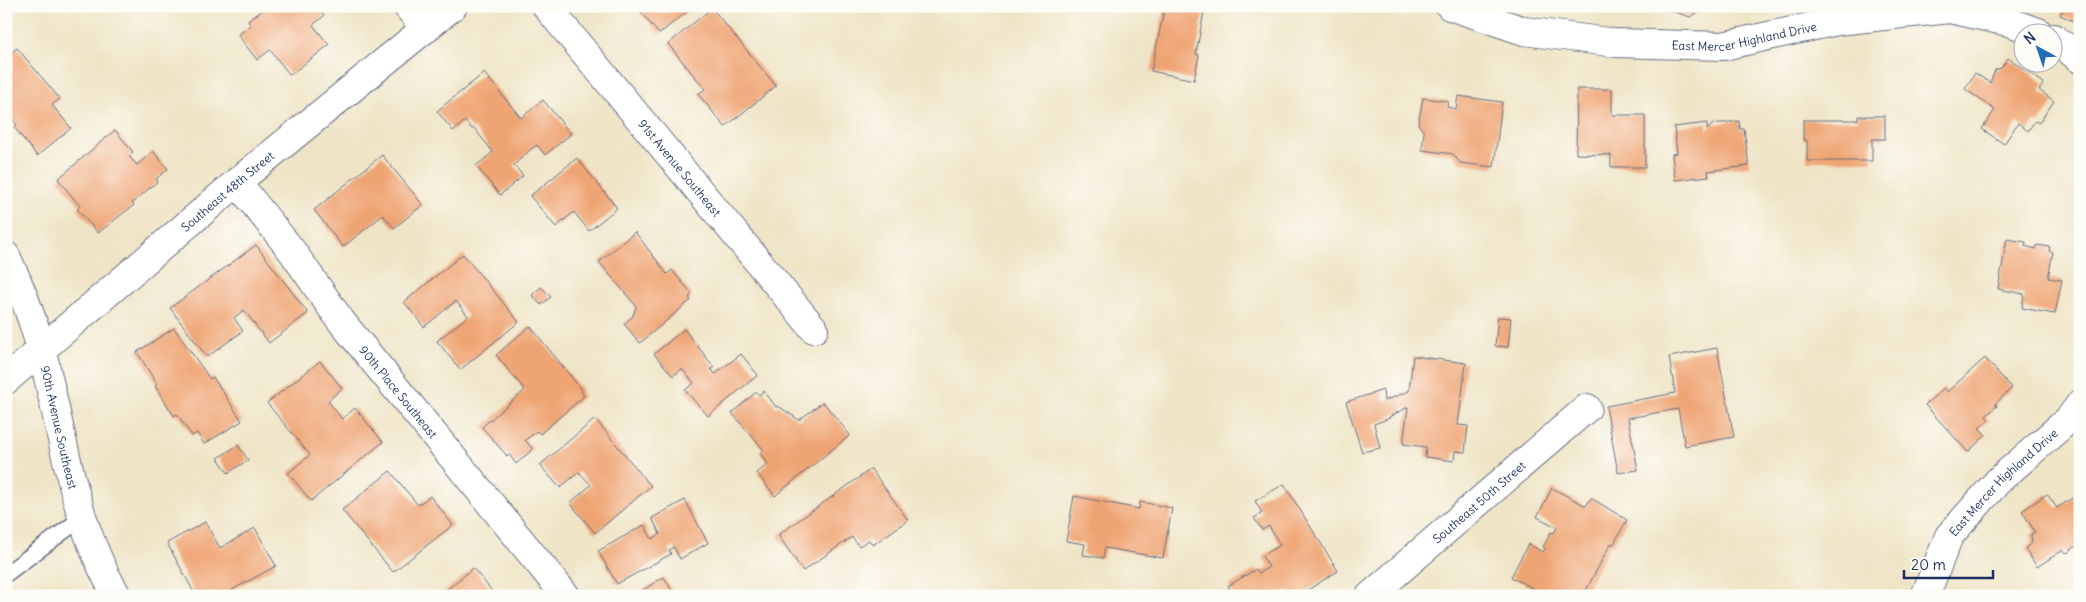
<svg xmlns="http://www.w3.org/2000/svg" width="2086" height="602" font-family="Delius,sans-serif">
  <rect width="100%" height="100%" fill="#fdfcf7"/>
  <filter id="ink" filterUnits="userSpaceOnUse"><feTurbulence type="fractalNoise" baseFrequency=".02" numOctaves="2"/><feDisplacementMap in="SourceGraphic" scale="10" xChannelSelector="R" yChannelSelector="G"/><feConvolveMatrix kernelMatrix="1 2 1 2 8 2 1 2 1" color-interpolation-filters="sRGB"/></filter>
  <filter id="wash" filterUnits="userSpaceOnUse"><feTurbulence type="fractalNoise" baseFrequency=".0096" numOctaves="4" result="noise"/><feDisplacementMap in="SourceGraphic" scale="20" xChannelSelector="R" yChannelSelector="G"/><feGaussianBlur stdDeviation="1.12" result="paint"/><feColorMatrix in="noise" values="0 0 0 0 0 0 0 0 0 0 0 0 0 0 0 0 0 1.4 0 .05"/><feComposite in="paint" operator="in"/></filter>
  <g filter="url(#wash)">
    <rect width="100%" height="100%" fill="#efe4c6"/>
    <g id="blocks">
      <path fill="#efa473" d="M268 6H317L324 16 313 25 329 45 290 75 270 50 257 60 238 35 251 25 248 21Z
        M636 6H694L659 34Z
        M1165 6H1205L1196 54 1199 55 1194 80 1151 71Z
        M1664 6H1701L1699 12 1690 17 1666 9Z
        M2065 6H2080V24L2060 15Z
        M712 8 776 86 725 127 698 94 705 89 668 44Z
        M17 48 60 99 52 105 71 128 37 156 14 127 17 125 6 112V57Z
        M2008 58 2044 83 2039 90 2054 101 2039 123 2035 121 2028 131 2018 123 2004 144 1982 129 1995 110 1965 89 1975 73 1990 83 1995 70 2001 68Z
        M484 73 521 118 543 100 571 134 545 155 537 145 531 149 514 165 523 176 500 195 476 166 493 152 474 128 472 129 465 121 453 131 437 111Z
        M1577 89H1612V115H1645V167H1611V155L1576 154Z
        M1458 96 1502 102 1494 167 1460 163 1453 154 1422 150 1424 132 1418 124 1423 98 1448 101 1447 107 1456 109Z
        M1858 116H1885V139H1872V161H1807V140H1803V120H1858Z
        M1739 121 1740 129H1744L1749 166 1708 171 1709 176 1675 180 1672 154 1677 153 1674 127 1707 123V130L1713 124Z
        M115 130 133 152 129 156 137 165 153 151 168 169 156 179 158 181 132 203 134 205 98 233 77 209 80 206 58 179Z
        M382 155 423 205 394 228 383 215 343 247 314 210Z
        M577 158 617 208 589 231 574 212 556 227 530 196Z
        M635 232 667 274 672 270 692 294 689 298 691 300 640 343 624 324 633 316 636 306 599 262Z
        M2007 239 2026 242 2025 246 2036 249 2037 245 2050 247 2049 251 2053 252 2048 278 2062 280 2055 314 2022 308 2024 294 1998 289Z
        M256 245 308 313 269 343 244 310 234 318 243 331 207 357 170 308Z
        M463 254 519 322 460 370 437 341 468 316 456 301 424 327 404 302Z
        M541 287 551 297 541 305 532 295Z
        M1498 317 1511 318 1508 347 1495 346Z
        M530 326 582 390 581 391 584 396 540 434 537 431 525 440 533 449 516 464 509 454 507 456 482 427 525 390 496 355Z
        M174 328 210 379 213 377 242 421 204 444 197 433 192 436 177 414 174 416 155 386 157 384 137 352Z
        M684 329 714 367 711 369 715 374 741 354 758 375 708 416 685 390 694 383 682 369 673 376 654 354Z
        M1717 348 1734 437 1685 446 1678 409 1628 418 1638 470 1618 473 1606 406 1675 393 1669 357Z
        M1413 356 1466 363 1458 425 1468 426 1465 452 1455 451 1454 461 1425 457 1426 447 1403 444 1408 407 1389 417 1390 418 1374 424 1380 448 1362 452 1346 402 1383 390 1384 401 1409 391Z
        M1985 358 2012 388 1995 404 1997 406 1986 416 1989 420 1979 428 1986 435 1968 452 1925 405 1944 388 1947 392Z
        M320 361 342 388 328 401 342 419 355 408 383 442 311 501 288 473 310 455 267 403Z
        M764 391 776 407 778 406 799 420 823 402 850 435 775 496 757 473 768 464 760 453 763 449 732 413 756 392 759 395Z
        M595 419 651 486 595 533 570 503 591 485 579 472 560 488 540 465Z
        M238 445 248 460 228 473 218 458Z
        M871 469 908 520 873 545 869 540 859 546 852 537 803 571 778 535Z
        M390 471 418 505 430 496 453 525 393 572 342 510Z
        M1284 484 1338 571 1298 596H1292L1289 590 1279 596H1234L1228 586 1256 569 1259 573 1269 567 1262 556 1280 545 1269 526 1262 530 1254 518 1262 513 1255 501Z
        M1552 488 1586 506 1591 498 1627 520 1613 545 1611 543 1583 596H1530L1534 589 1511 577 1528 544 1543 552 1545 548 1543 547 1551 532 1554 533 1557 527 1537 517Z
        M2047 494 2057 508 2077 495 2080 496V543L2067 553 2063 550 2037 567 2025 548 2032 543 2031 534 2035 532 2022 511Z
        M1074 496 1139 509 1140 502 1172 508 1163 558 1105 548 1103 558 1083 555 1085 544 1066 541Z
        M685 500 708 543 680 559 674 547 669 550 671 554 617 584 598 551 644 525 652 539 660 534 652 518Z
        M205 522 220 548 255 528 276 566 232 590 236 596H196L167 543Z
        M473 568 496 596H439Z
        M664 577 675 596H633Z"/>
    </g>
  </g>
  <g filter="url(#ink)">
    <use href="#blocks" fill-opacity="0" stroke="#656e82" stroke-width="1"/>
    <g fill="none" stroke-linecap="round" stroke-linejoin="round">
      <g stroke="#656e82" stroke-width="18">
        <path id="lane" d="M6 574 83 517"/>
      </g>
      <g stroke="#656e82" stroke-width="30">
        <g id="street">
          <path d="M407 6 426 29"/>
          <path id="s1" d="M546 6 814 329"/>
          <path id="s2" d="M1450 6 1524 31 1616 43 1723 46 1837 21 1950 9 2009 22 2038 32"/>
          <path d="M2054 38 2080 59"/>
          <path id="s3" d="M237 182 292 251 341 321 566 596"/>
          <path id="s4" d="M6 256C21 287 33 320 42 352 63 434 73 522 117 596"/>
          <path id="s5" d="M6 380 237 182 453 6"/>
          <path id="s6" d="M1370 596 1587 408"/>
          <path id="s7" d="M1925 596 1949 536 1999 480 2069 419 2080 404"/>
        </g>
      </g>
      <use href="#lane" stroke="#fff" stroke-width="15"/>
      <use href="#street" stroke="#fff" stroke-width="28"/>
    </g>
  </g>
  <g text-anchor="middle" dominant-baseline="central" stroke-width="4" stroke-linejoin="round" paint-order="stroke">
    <g font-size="12" fill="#1b2f5e" stroke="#fdfcf7">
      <text stroke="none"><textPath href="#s2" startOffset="300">East Mercer Highland Drive</textPath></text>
      <text stroke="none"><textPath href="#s1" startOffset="210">91st Avenue Southeast</textPath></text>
      <text stroke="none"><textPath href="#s5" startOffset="291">Southeast 48th Street</textPath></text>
      <text stroke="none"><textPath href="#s3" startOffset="265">90th Place Southeast</textPath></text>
      <text stroke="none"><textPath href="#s4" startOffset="180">90th Avenue Southeast</textPath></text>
      <text stroke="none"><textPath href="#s7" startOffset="141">East Mercer Highland Drive</textPath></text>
      <text stroke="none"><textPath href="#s6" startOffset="144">Southeast 50th Street</textPath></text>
    </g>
  </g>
  <rect width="2086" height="602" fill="none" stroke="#fdfcf7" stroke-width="25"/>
  <g transform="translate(2038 48) rotate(320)"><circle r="24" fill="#fdfcf7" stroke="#a3aaba"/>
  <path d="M0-4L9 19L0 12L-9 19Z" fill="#1f6fb2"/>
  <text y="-8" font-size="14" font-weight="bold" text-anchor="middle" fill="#1b2f5e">N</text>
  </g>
  <path d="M1904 570v8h89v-8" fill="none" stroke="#1b2f5e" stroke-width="2.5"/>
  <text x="1911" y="570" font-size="15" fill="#1b2f5e" stroke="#fdfcf7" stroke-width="4" paint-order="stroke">20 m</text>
</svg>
